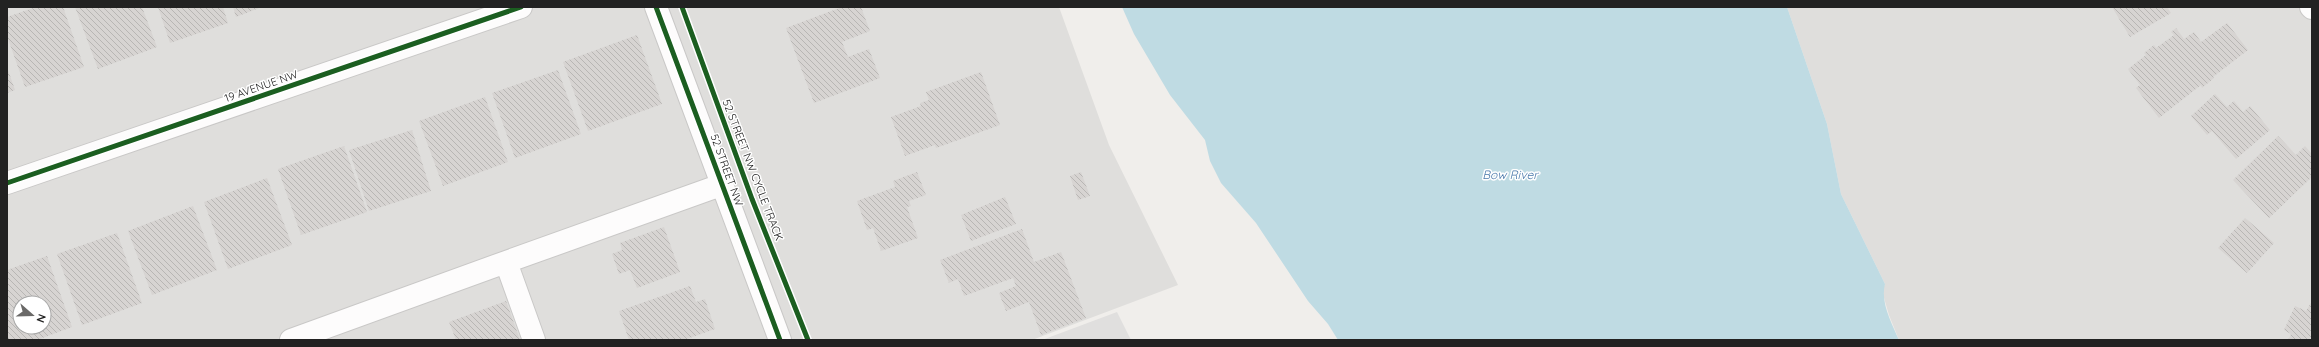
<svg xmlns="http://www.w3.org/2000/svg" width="2319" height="347" font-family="Quicksand,sans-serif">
  <defs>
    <pattern id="building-back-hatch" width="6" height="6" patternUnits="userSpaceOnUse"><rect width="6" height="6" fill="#d7d4d2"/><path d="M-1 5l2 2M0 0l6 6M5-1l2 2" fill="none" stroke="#b8b6b4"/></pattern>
  </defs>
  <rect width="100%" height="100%" fill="#f0eeeb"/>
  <path fill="#dfdedc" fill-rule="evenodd" d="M7 7H1059L1109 145 1178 285 1032 340H7ZM20 303H44V327H20Z
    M1787 7H2312V340H1899L1889 315 1882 291 1885 284 1841 194 1827 124Z"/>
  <path fill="#e0dfde" d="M1117 312 1131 340H1042Z"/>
  <path fill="#bfdbe3" d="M1122 7H1787L1827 124 1841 194 1885 284C1880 302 1892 324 1899 340H1338L1328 324 1308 301 1256 223 1221 183 1210 161 1205 140 1170 95 1134 34Z"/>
  <path fill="url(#building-back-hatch)" fill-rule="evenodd" d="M36 7H63L84 67 25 87 7 36V17Z
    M75 7H142L157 47 98 69Z
    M158 7H223L228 23 170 43Z
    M233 7H262L236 17Z
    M842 7H861L870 31 842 42 848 57 869 49 880 78 814 103 786 28Z
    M2112 7H2167L2171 13 2130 37Z
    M2227 23 2248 50 2213 77 2214 78 2202 88 2201 85 2159 118 2136 88 2140 85 2128 69 2146 55 2144 53 2154 45 2156 48 2174 35 2171 32 2176 28 2184 39 2194 32 2201 42Z
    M637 35 662 104 588 131 563 62Z
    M7 67 15 90 7 93Z
    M558 70 581 134 515 158 492 93Z
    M981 72 1000 125 936 148 935 145 905 156 891 117 921 106 920 103 929 100 926 92Z
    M2215 94 2227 107 2234 101 2243 112 2250 106 2270 130 2236 159 2212 131 2207 135 2191 116Z
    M485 97 508 162 443 186 419 121Z
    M412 130 431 191 369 211 349 150Z
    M2278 136 2296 155 2305 146 2312 154V177L2269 218 2233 180Z
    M344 146 367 212 301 235 278 169Z
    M917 172 926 195 909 201 911 206 907 207 918 238 881 251 873 228 867 230 857 201 895 187 893 181Z
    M1081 172 1090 196 1078 200 1070 176Z
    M267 178 292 245 228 269 204 202Z
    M1005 197 1016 224 971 241 961 215Z
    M193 206 217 270 152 295 128 231Z
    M2245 218 2274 243 2247 273 2218 248Z
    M664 227 680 272 637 288 630 270 619 274 612 254 622 250 620 243Z
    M1022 229 1034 262 1061 252 1086 318 1041 335 1029 302 1006 311 999 293 1016 286 1013 278 964 296 958 279 949 283 940 260Z
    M117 233 142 303 82 325 57 254Z
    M47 256 72 327 37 340H7V270ZM20 303H44V327H20Z
    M690 286 696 302 705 299 715 329 684 340H629L619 311Z
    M506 301 520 340H456L449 322Z
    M2312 301V340H2288L2291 334 2284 330 2295 306 2306 311Z"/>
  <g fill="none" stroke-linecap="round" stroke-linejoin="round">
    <g stroke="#c9c8c7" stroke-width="24">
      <path id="minor" d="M656 7 780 340
        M2311 7 2312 8
        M7 183 521 7
        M291 340 506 262
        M534 340 506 262 721 185"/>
    </g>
    <use href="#minor" stroke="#fdfcfc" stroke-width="22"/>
    <g stroke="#fff" stroke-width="8">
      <path id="cycleway" d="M656 7 780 340
        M682 7 752 199 808 340
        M7 183 521 7"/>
    </g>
    <use href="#cycleway" stroke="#1b5e20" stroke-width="5"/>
  </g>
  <g text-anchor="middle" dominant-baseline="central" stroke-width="3" stroke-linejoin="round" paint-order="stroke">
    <g font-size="11" fill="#222" stroke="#fff">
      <text transform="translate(261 86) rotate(-19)">19 AVENUE NW</text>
      <text transform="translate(727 170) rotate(70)">52 STREET NW</text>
      <text transform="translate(753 170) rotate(69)">52 STREET NW CYCLE TRACK</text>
    </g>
    <g font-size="12" font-style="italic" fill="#4a7aab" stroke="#fff">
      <text x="1510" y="174">Bow River</text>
    </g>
  </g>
  <rect width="2319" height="347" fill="none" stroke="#222222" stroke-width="16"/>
  <g transform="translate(32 315) rotate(110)"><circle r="19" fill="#ffffff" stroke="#a7a7a7"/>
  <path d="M0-3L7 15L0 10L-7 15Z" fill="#6a6968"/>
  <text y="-6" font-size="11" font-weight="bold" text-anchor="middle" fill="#222222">N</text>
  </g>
</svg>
